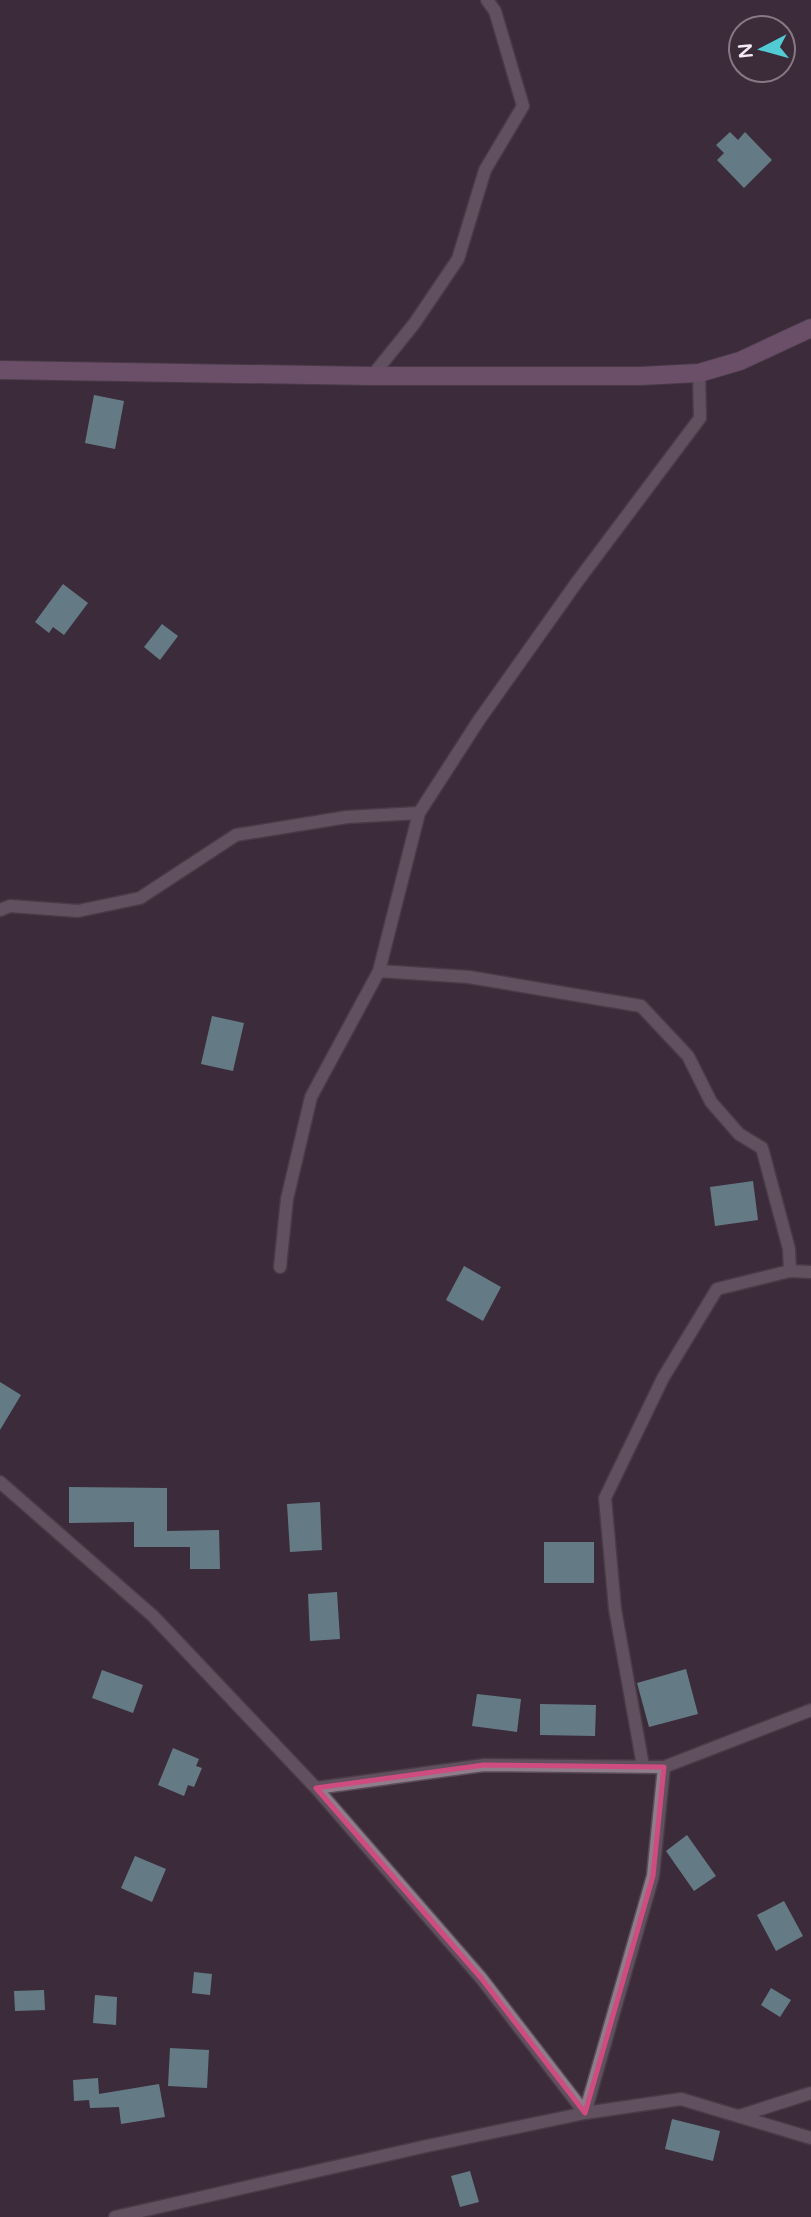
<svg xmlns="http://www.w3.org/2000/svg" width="811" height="2217" font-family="'Varela Round',sans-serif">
  <rect width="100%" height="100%" fill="#3c2c3a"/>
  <path fill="#95dce1" d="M730 132 738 140 745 132 772 160 744 188 717 160 724 153 716 145Z
    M94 395 124 401 115 449 85 443Z
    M63 584 88 603 64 635 53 627 49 633 35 622Z
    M162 624 178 636 160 660 144 647Z
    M212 1016 244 1023 233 1071 201 1064Z
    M753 1181 758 1220 715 1226 710 1187Z
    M464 1266 501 1287 483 1321 446 1300Z
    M0 1382 21 1395 0 1430Z
    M69 1487 167 1488V1531L219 1530 220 1569H190V1547H134V1522L69 1523Z
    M320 1502 322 1550 290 1552 287 1504Z
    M544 1542H594V1583H544Z
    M337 1592 340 1639 310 1641 308 1594Z
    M686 1669 698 1714 649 1727 637 1683Z
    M102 1670 143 1685 133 1713 92 1698Z
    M477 1694 521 1699 517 1732 472 1726Z
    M540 1704 596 1705 595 1736 540 1735Z
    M173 1748 199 1759 196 1766 202 1768 194 1787 188 1785 184 1796 158 1785Z
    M687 1835 716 1876 694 1891 666 1851Z
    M135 1856 166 1869 152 1902 121 1888Z
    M784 1901 803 1936 776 1951 757 1915Z
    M194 1972 212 1974 210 1995 192 1993Z
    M771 1988 791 2000 780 2017 761 2005Z
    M44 1990 45 2010 15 2011 14 1991Z
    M95 1995 117 1997 116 2025 93 2023Z
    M170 2048 209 2050 207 2088 168 2086Z
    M98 2078 99 2094 159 2084 165 2117 121 2124 119 2107 90 2108 89 2100 74 2101 73 2080Z
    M672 2119 720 2131 713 2161 665 2149Z
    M470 2171 479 2202 460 2207 451 2176Z"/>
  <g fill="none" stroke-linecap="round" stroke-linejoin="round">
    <g stroke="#594c58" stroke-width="15">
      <path id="minor" d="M699 373 700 418 577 582 479 720 419 813 379 971 469 977 641 1006 688 1056 711 1102 739 1134 762 1148 789 1249 790 1271
        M372 376 414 324 458 259 485 170 523 106 495 11 487 0
        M0 910 10 906 78 911 140 898 236 835 347 817 419 813
        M280 1267 287 1199 311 1097 379 971
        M0 1482 153 1616 316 1788 481 1978 585 2113
        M643 1766 615 1609 605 1498 663 1378 717 1289 790 1271 811 1272
        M316 1788 484 1765 664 1767 811 1710
        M585 2113 653 1876 664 1767
        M739 2116 811 2093
        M115 2217 422 2147 585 2113 681 2099 811 2138"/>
    </g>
    <g stroke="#594c58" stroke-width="20">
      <path id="secondary" d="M0 370 372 376H640L699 373 740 361 811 328"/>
    </g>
    <use href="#minor" stroke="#8f7d8d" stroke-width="12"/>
    <use href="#secondary" stroke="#a47aa2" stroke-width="18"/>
  </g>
  <path d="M0 0H811V2217H0ZM484 1765 664 1767 653 1876 585 2113 481 1978 316 1788Z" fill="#3c2c3a" fill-opacity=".55" fill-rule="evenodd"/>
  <path fill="none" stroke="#cf4c81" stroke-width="5" stroke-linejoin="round" d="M484 1765 664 1767 653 1876 585 2113 481 1978 316 1788Z"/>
  <g transform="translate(762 49) rotate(264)"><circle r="33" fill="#3c2c3a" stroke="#867884" stroke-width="2"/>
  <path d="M0-5L12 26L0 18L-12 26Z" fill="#51ccd5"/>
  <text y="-10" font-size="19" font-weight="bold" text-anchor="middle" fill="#f5eaf3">N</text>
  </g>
</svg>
